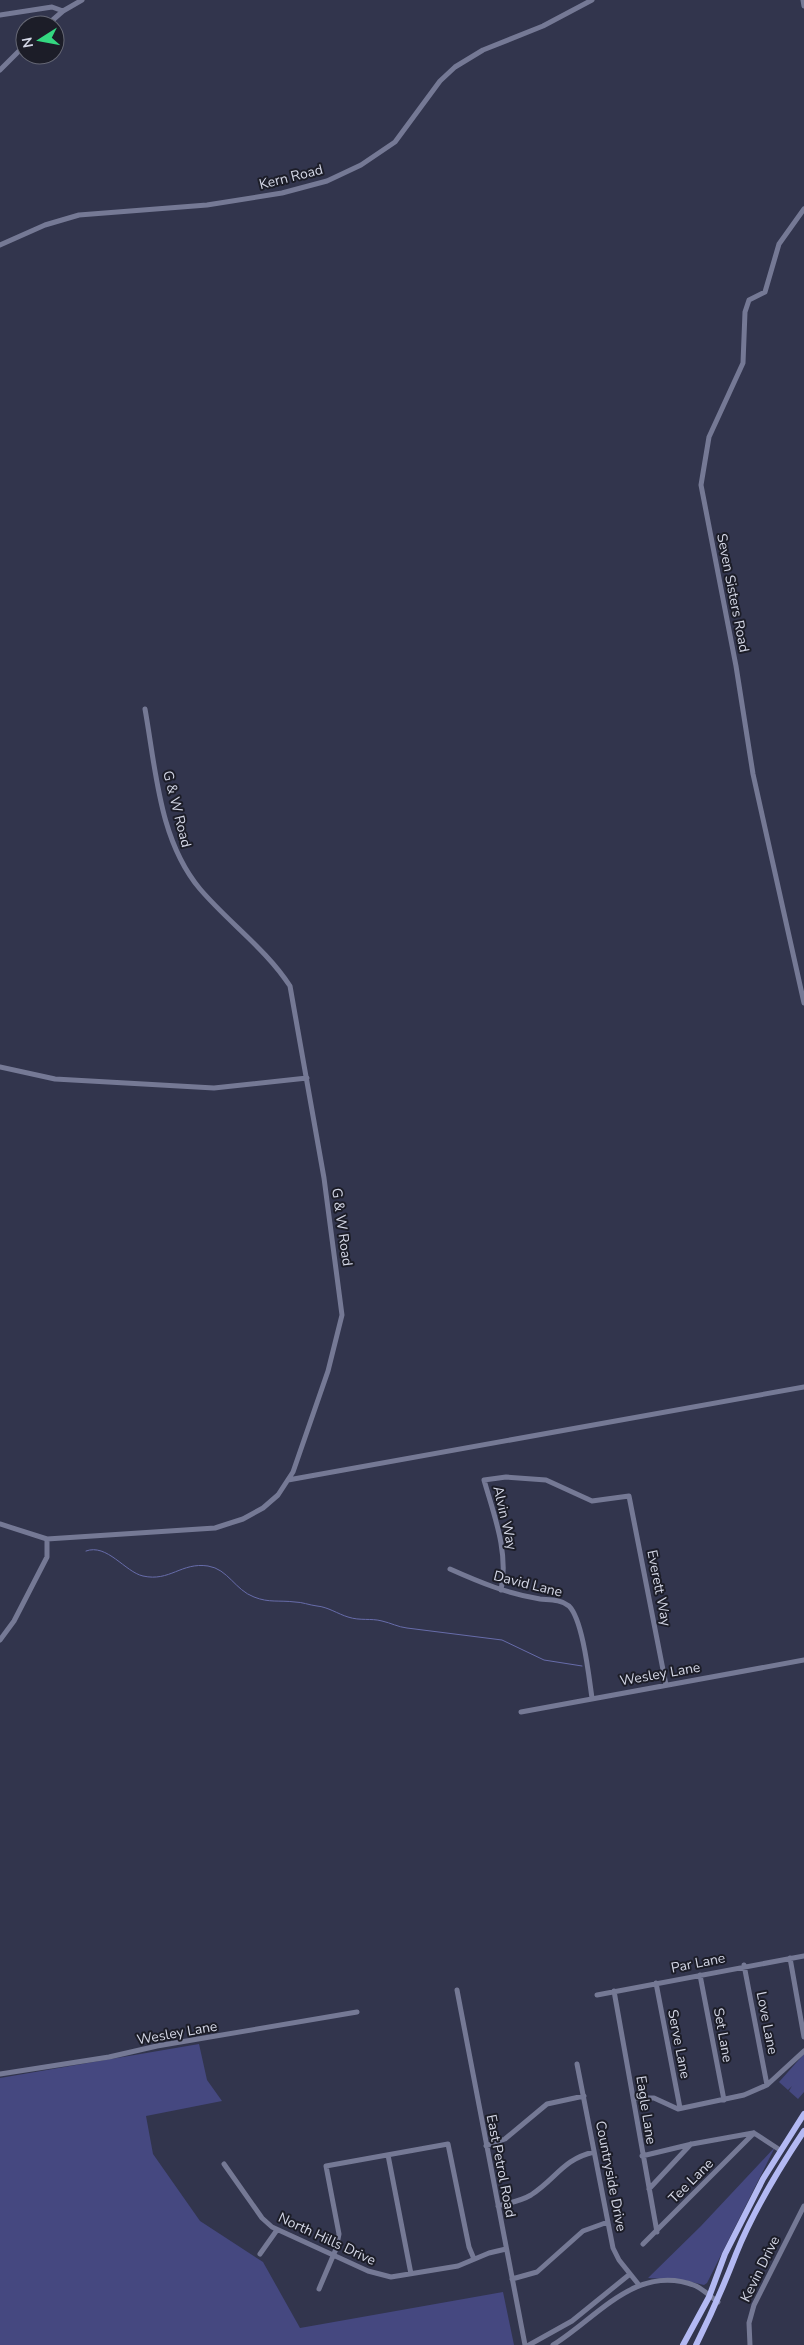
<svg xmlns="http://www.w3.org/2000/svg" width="804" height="2345" font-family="'Nunito Sans',sans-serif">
  <rect width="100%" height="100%" fill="#32354d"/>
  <path fill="#454880" d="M199 2044 207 2080 222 2101 146 2116 153 2154 200 2221 263 2262 300 2328 503 2292 514 2345H0V2078Z
    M804 2054V2092L798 2099 789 2091 792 2086 788 2090 779 2082Z
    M775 2147 707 2283 704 2285 683 2280 648 2278 701 2226Z"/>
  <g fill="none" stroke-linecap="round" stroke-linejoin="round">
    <path stroke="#676caa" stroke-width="1" d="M86 1551C107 1543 125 1572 143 1576 170 1582 181 1562 208 1566 228 1569 235 1590 254 1597 269 1603 279 1600 295 1602 302 1602 309 1605 317 1606 328 1607 338 1614 348 1617 360 1621 371 1618 382 1621 391 1623 398 1627 407 1628L502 1640 544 1660 582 1666"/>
    <path stroke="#757995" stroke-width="5" d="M803 0 804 6
      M0 15 52 7 63 11
      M47 25 63 11 82 0
      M0 70 25 45
      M804 209 779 244 765 292 749 300 745 312 743 363 709 437 701 485 736 666 753 774 804 1003
      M0 245 45 225 79 215 207 205 282 193 327 181 361 165 395 142 440 81 455 67 483 50 543 26 592 0
      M0 1067 55 1079 214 1088 307 1078
      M288 1480 804 1387
      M0 1524 47 1539 215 1528 243 1519 263 1508 278 1495 293 1472 328 1371 342 1315 324 1178 290 986C266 949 229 923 200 889 159 840 156 770 145 709
      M450 1569C479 1582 508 1594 540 1599 550 1600 560 1599 569 1606 583 1620 589 1678 592 1698
      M501 1590C509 1553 494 1515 484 1480L506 1477 546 1480 592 1501 629 1496 666 1685
      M0 1640 14 1621 47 1557V1539
      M521 1712 804 1660
      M790 1958 804 2037
      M744 1965 767 2085
      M700 1975 724 2100
      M656 1983 680 2108
      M457 1990 525 2345
      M614 1991 657 2232
      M597 1995 804 1956
      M577 2064 613 2248 619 2260 639 2285
      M0 2074 109 2057 157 2046 357 2012
      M633 2098H654L678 2109 744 2095 767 2085 804 2051
      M754 2133 780 2150
      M486 2146 505 2139 547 2104 584 2096
      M388 2155 411 2274
      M642 2156 692 2144 753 2133
      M224 2164 262 2218 272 2227 368 2271 391 2277 458 2266 489 2253 506 2249
      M649 2189 691 2144
      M498 2206C509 2203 521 2201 531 2195 556 2179 563 2159 594 2152
      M643 2244 754 2133
      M260 2254 277 2230
      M512 2279 537 2272 583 2231 608 2222
      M319 2289 336 2249 339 2234 326 2166 448 2144 469 2247 474 2259
      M529 2345 572 2321 630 2274
      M553 2345C597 2318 637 2262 696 2286 704 2290 711 2297 718 2302
      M750 2345 749 2323 754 2305 804 2206"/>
    <path stroke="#b3b9f3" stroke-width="6" d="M683 2345 709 2297 725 2254 763 2179 804 2114
      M696 2345C711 2315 724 2285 736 2254 752 2214 780 2167 804 2131"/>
  </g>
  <g text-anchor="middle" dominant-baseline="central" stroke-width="4" stroke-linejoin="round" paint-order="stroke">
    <g font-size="14" fill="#d3d6e5" stroke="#1c1d28">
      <text transform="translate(291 177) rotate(-14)">Kern Road</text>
      <text transform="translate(733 593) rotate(79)">Seven Sisters Road</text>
      <text transform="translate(177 809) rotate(76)">G &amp; W Road</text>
      <text transform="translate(342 1227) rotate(82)">G &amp; W Road</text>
      <text transform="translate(505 1518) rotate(77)">Alvin Way</text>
      <text transform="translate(528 1584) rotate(14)">David Lane</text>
      <text transform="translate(659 1588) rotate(79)">Everett Way</text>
      <text transform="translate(660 1674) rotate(-10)">Wesley Lane</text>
      <text transform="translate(698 1963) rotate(-11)">Par Lane</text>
      <text transform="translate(767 2023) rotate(79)">Love Lane</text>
      <text transform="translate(177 2033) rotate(-10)">Wesley Lane</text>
      <text transform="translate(723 2035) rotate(80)">Set Lane</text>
      <text transform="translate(679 2044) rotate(79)">Serve Lane</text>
      <text transform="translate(646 2110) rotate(81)">Eagle Lane</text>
      <text transform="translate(501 2166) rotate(79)">East Petrol Road</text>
      <text transform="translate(611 2176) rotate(79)">Countryside Drive</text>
      <text transform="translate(691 2181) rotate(-45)">Tee Lane</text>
      <text transform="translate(327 2239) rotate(25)">North Hills Drive</text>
      <text transform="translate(760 2269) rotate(-64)">Kevin Drive</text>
    </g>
  </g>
  <g transform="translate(40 40) rotate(259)"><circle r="24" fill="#1c1d28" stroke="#656774"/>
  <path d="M0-4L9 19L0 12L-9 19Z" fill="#34d881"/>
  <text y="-8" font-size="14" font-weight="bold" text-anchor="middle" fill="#d3d6e5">N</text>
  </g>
</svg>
